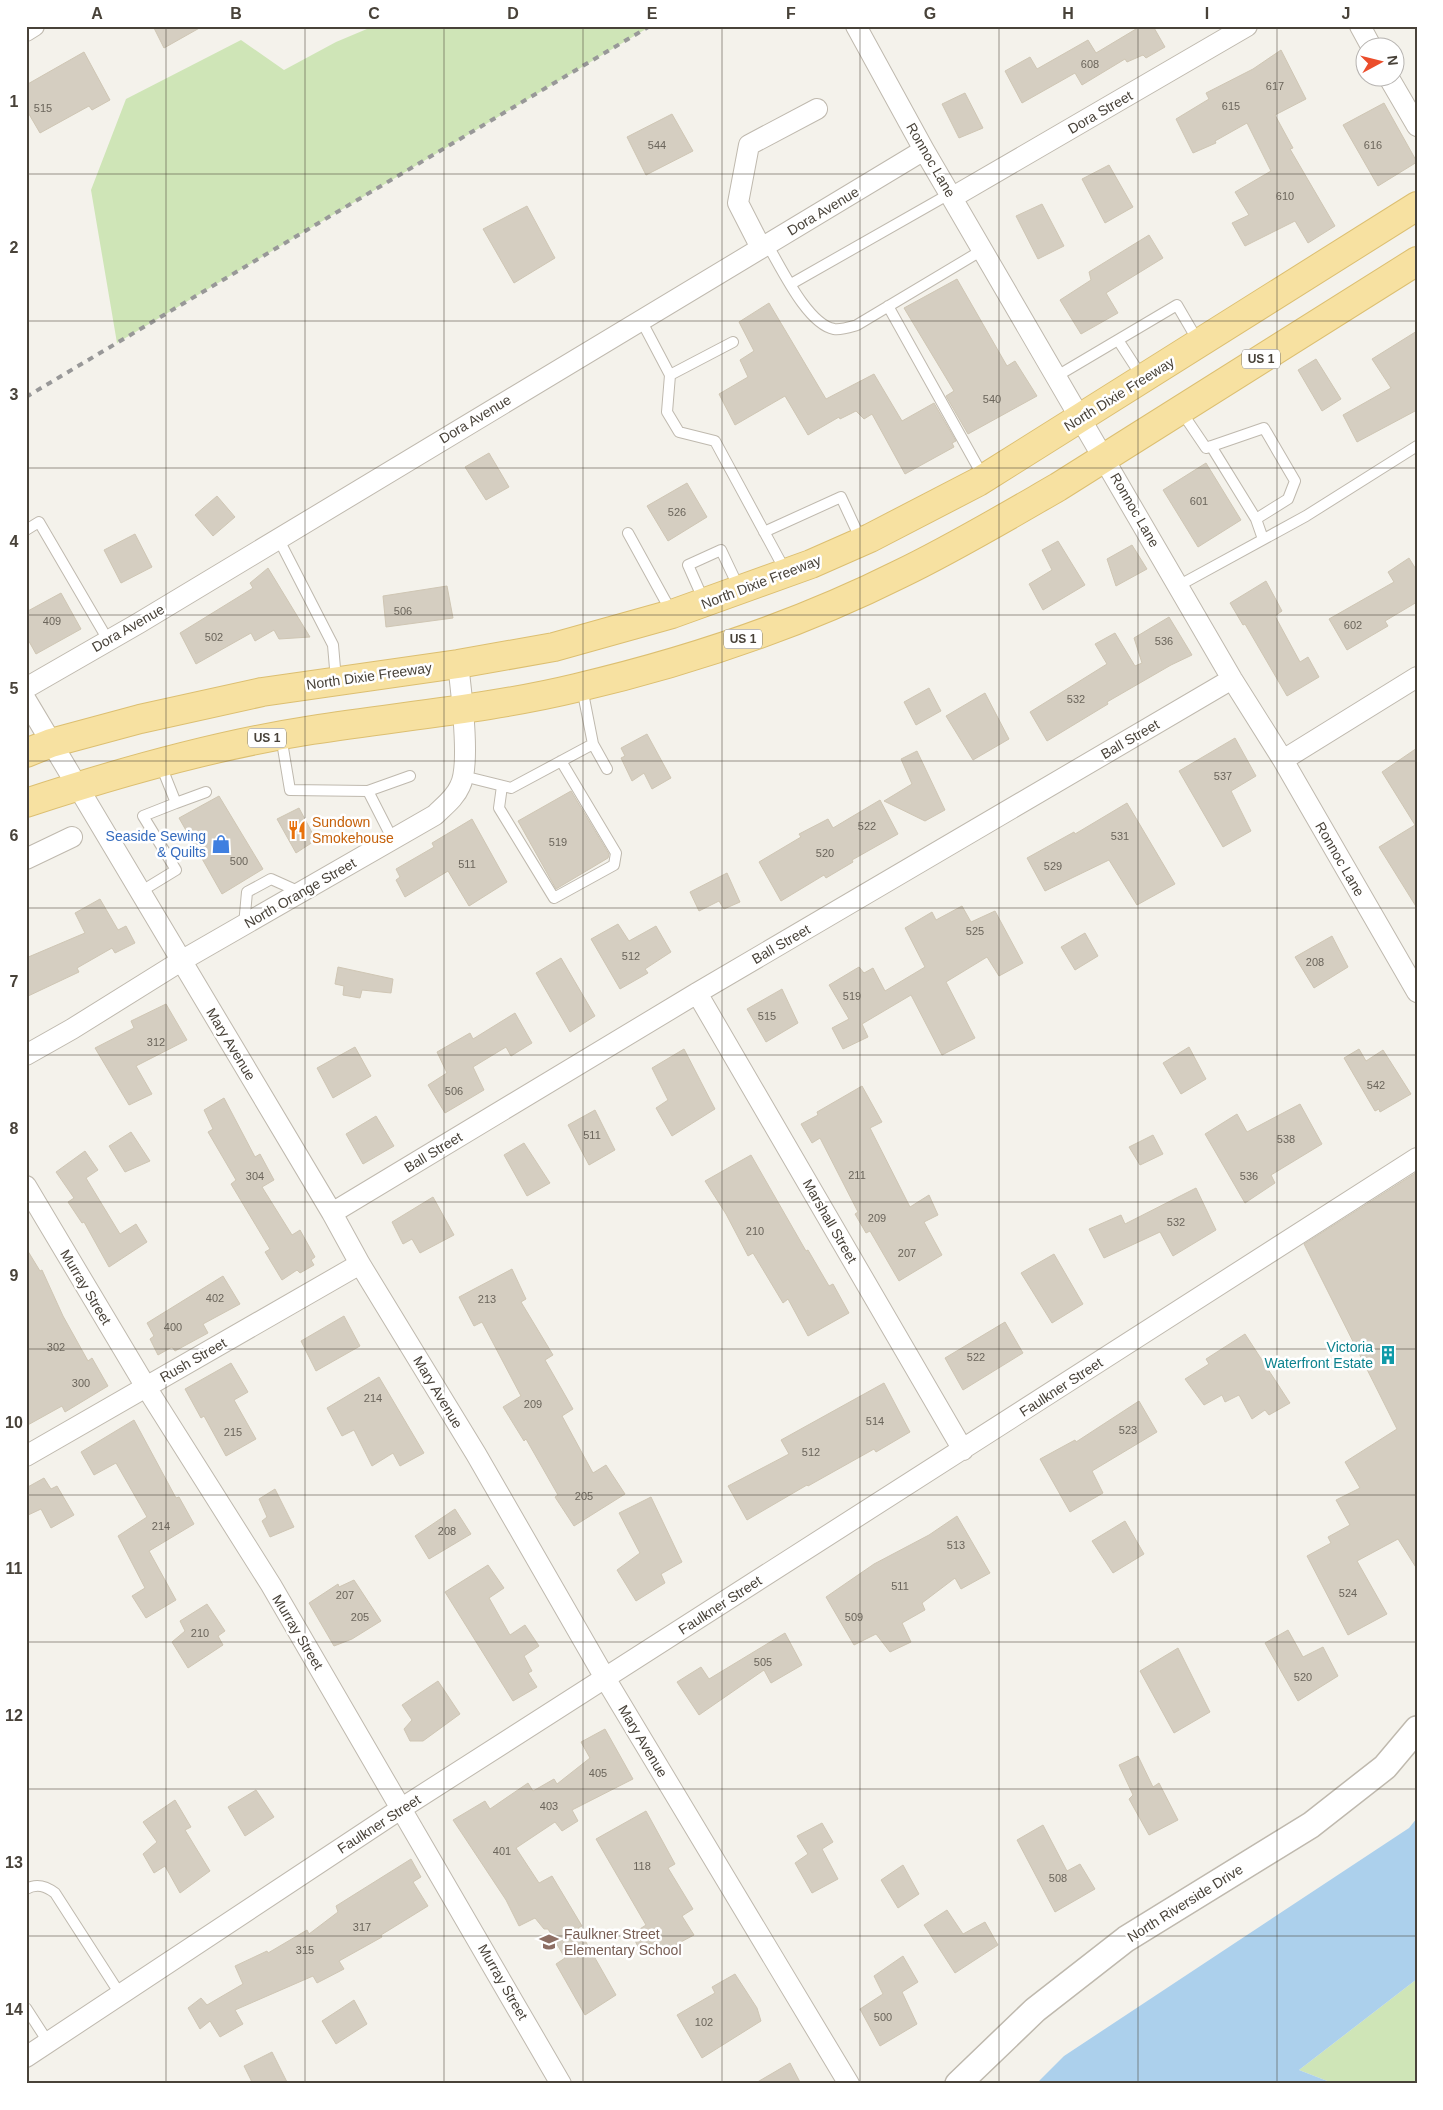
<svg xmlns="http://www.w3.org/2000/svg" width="1443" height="2110" font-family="Arial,sans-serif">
  <rect width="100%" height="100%" fill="#f4f2eb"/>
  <path fill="#cfe5b7" d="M374 26H651L117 343 91 190 126 99 241 40 284 70 336 42Z
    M1417 1979V2084H1335L1299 2070Z"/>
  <path fill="#acd0ec" d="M1417 1818V1979L1299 2070 1335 2084H1036L1064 2056 1409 1828Z"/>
  <path fill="#d5cec1" stroke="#cfc6b4" d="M153 26H203L164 48Z
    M1141 26H1153L1165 47 1146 58 1143 55 1127 62 1125 59 1082 85 1075 73 1022 103 1005 71 1030 57 1037 69 1088 40 1096 53Z
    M1281 50 1306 99 1275 115 1293 148 1290 149 1335 226 1308 243 1295 221 1245 246 1232 223 1249 215 1235 192 1271 171 1247 123 1215 141 1216 143 1193 153 1176 119 1209 99 1206 93 1253 69Z
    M84 52 110 100 92 110 89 106 40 133 26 109V85Z
    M965 93 983 128 959 138 942 104Z
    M1384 103 1417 162 1378 186 1343 125Z
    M672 114 693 151 646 175 627 137Z
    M1109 165 1133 207 1105 223 1082 179Z
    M1042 204 1064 246 1038 259 1016 216Z
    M527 206 555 258 514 283 483 229Z
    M1149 235 1163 258 1106 293 1118 313 1081 334 1060 300 1091 280 1089 272Z
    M957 279 1007 366 1015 361 1037 396 968 434 946 396 954 391 904 308Z
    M769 303 826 399 874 374 902 421 934 403 956 441 952 443 954 447 905 474 872 414 864 419 856 411 840 419 839 417 808 435 785 396 735 425 719 394 748 377 740 360 754 351 739 322Z
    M1417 331V410L1357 442 1343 415 1391 388 1372 359Z
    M1316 359 1341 399 1322 411 1298 370Z
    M489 453 509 487 486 500 465 467Z
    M1206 463 1241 520 1198 547 1163 490Z
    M687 483 707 517 668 541 647 506Z
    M217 496 235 517 213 536 195 515Z
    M135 534 152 567 121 583 104 550Z
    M1058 541 1085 585 1043 610 1029 584 1052 570 1042 550Z
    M1132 545 1147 569 1116 586 1107 559Z
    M1409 558 1417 571V602L1385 621 1388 626 1347 650 1329 619 1394 582 1388 572Z
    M268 568 310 637 279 639 274 630 255 641 251 633 196 664 180 633 253 588 250 583Z
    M1266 581 1282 611 1275 616 1300 662 1308 657 1319 677 1287 696 1245 624 1243 625 1230 603Z
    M447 586 453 618 386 627 383 596Z
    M61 593 81 629 36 654 26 636V612Z
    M1169 617 1192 655 1171 665 1107 702 1108 704 1047 741 1030 712 1107 664 1095 644 1115 633 1135 666 1142 663 1134 638Z
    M929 688 941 711 916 725 904 702Z
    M985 693 1009 739 973 760 946 716Z
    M647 734 671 778 652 789 644 773 632 781 621 758 625 756 621 748Z
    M1235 738 1256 776 1231 791 1251 831 1223 847 1179 771Z
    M1417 748V908L1379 847 1415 825 1382 772Z
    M917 751 945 810 925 821 884 801 912 784 901 759Z
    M571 791 609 854 608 858 556 889 518 821Z
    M219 796 263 869 222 894 179 818Z
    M880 800 898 834 852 860 853 862 826 878 824 875 781 901 759 862 801 837 799 834 828 819 833 828Z
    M1127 803 1175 884 1137 905 1109 860 1045 891 1027 858 1074 832 1075 834Z
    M299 808 316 840 296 853 277 819Z
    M472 819 507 882 469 906 448 871 405 897 396 880 400 877 396 869 434 847 432 843Z
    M727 873 740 902 724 909 719 901 699 911 690 892Z
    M100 899 118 930 126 926 135 943 115 953 112 948 77 968 79 972 26 997V958L85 933 75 913Z
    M962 906 971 922 995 911 1023 963 999 976 987 957 946 982 975 1038 942 1055 911 995 862 1024 868 1037 843 1049 832 1028 849 1019 829 985 859 967 864 973 873 968 885 991 925 967 905 928 932 912 936 920Z
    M618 924 629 941 656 926 671 952 645 969 648 973 620 989 591 939Z
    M1085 933 1098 956 1075 970 1061 947Z
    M1332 936 1348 967 1314 988 1295 957Z
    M561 958 595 1016 570 1032 536 973Z
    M338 967 393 979 391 993 362 990 360 998 343 995 344 986 335 984Z
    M782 989 798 1023 766 1042 747 1009Z
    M166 1004 187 1040 136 1066 152 1094 129 1105 95 1048 134 1028 131 1021Z
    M515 1013 532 1043 511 1056 506 1047 473 1067 484 1090 445 1113 428 1085 447 1073 437 1052 470 1033 473 1039Z
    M355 1047 371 1076 333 1098 317 1068Z
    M1189 1047 1206 1079 1181 1094 1163 1063Z
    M684 1049 715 1109 672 1136 656 1108 668 1100 652 1068Z
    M1359 1049 1366 1061 1383 1050 1411 1094 1380 1112 1379 1109 1375 1111 1344 1058Z
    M862 1086 882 1122 870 1128 910 1207 929 1195 938 1215 924 1222 942 1255 899 1281 870 1231 866 1233 855 1214 858 1212 820 1138 812 1143 801 1124 818 1115 817 1112Z
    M224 1098 255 1157 260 1154 274 1180 262 1187 292 1235 300 1230 315 1257 311 1260 314 1265 300 1273 297 1270 282 1280 265 1252 270 1249 231 1184 236 1180 208 1132 213 1129 204 1110Z
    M1300 1104 1322 1144 1271 1175 1275 1183 1245 1203 1205 1134 1237 1114 1247 1132Z
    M595 1110 615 1150 589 1165 568 1125Z
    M376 1116 394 1146 363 1164 346 1134Z
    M131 1132 150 1161 125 1172 109 1146Z
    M1153 1135 1163 1154 1140 1165 1129 1147Z
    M524 1143 550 1183 527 1196 504 1155Z
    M85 1151 98 1170 86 1178 120 1234 136 1224 147 1242 109 1267 84 1222 82 1223 68 1202 74 1198 56 1172Z
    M751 1155 806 1251 808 1250 829 1286 833 1284 849 1313 808 1336 788 1299 783 1303 753 1253 748 1256 726 1214 705 1181Z
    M1417 1172V1569L1398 1539 1357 1561 1387 1614 1348 1635 1307 1556 1331 1543 1328 1537 1350 1525 1336 1500 1360 1488 1345 1462 1397 1429 1304 1244Z
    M1196 1188 1216 1230 1173 1256 1160 1232 1104 1258 1089 1229 1121 1215 1125 1224Z
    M433 1197 454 1235 420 1253 412 1239 403 1244 392 1222Z
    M26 1248 40 1271 42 1270 63 1316 88 1361 92 1358 108 1386 65 1412 62 1406 26 1426Z
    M1054 1254 1083 1304 1052 1323 1021 1273Z
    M512 1269 526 1299 521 1302 553 1355 545 1360 573 1409 562 1416 593 1473 606 1465 625 1494 574 1526 555 1497 558 1495 526 1439 524 1441 503 1407 521 1396 482 1322 474 1326 459 1297Z
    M223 1276 240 1304 203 1324 208 1333 175 1351 172 1347 158 1355 150 1339 154 1336 147 1323Z
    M344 1316 360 1346 316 1371 301 1341Z
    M1005 1322 1023 1353 963 1390 945 1358Z
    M1245 1334 1290 1403 1269 1415 1265 1410 1252 1419 1239 1395 1225 1402 1222 1395 1204 1405 1185 1379 1209 1364 1206 1359Z
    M231 1363 248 1392 234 1400 256 1439 226 1456 204 1416 201 1418 185 1389Z
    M379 1377 424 1453 400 1466 393 1453 372 1466 354 1430 342 1436 327 1408Z
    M884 1383 910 1432 876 1452 874 1449 808 1486 807 1485 747 1520 728 1486 789 1454 781 1440Z
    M1139 1401 1157 1432 1092 1471 1103 1493 1070 1512 1040 1459 1075 1440 1076 1442Z
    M134 1420 176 1498 179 1497 194 1524 149 1551 176 1600 146 1618 132 1596 145 1588 118 1536 147 1517 116 1463 94 1475 81 1452Z
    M44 1478 51 1489 57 1486 74 1515 51 1528 41 1509 26 1516V1488Z
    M275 1489 294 1527 270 1537 262 1521 267 1517 259 1499Z
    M651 1497 682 1562 661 1574 665 1583 636 1601 617 1570 640 1553 619 1513Z
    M455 1509 471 1534 429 1559 415 1536Z
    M957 1516 990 1573 961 1589 955 1578 922 1603 925 1610 902 1623 911 1642 890 1652 876 1634 854 1645 826 1597 874 1564 929 1535Z
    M1125 1521 1144 1554 1113 1573 1092 1541Z
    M488 1565 504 1588 489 1598 510 1635 525 1625 539 1646 524 1656 532 1671 528 1673 537 1687 513 1701 445 1592Z
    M354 1580 381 1621 352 1639 334 1646 309 1603 338 1584 339 1587Z
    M207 1604 225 1631 218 1636 223 1645 188 1668 172 1642 185 1631 180 1621Z
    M1288 1630 1303 1657 1323 1647 1338 1676 1298 1701 1265 1643Z
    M785 1633 802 1665 771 1683 764 1670 699 1715 677 1682 701 1667 709 1679Z
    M1178 1648 1210 1712 1174 1733 1140 1671Z
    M438 1681 460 1714 423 1741H410L404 1729 412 1720 402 1705Z
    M605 1729 633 1779 572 1810 578 1821 562 1831 555 1822 516 1848 539 1883 552 1876 582 1926 578 1928 616 1995 585 2015 556 1964 565 1958 548 1929H544L535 1918 519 1926 506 1900 453 1820 485 1801 490 1809 528 1783 533 1791 554 1779 557 1784 590 1758 581 1742Z
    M1138 1756 1153 1787 1159 1783 1178 1820 1149 1835 1129 1799 1133 1795 1119 1765Z
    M256 1790 274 1817 245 1836 228 1807Z
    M175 1800 191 1827 185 1830 210 1871 180 1893 165 1866 154 1873 143 1854 157 1842 143 1822Z
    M646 1811 675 1864 668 1868 693 1909 682 1916 694 1935 658 1954 651 1943 639 1949 632 1934 646 1925 596 1839Z
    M822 1823 833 1842 822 1849 838 1879 812 1893 795 1863 808 1854 797 1836Z
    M1043 1825 1067 1871 1080 1864 1095 1889 1055 1912 1017 1840Z
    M411 1859 421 1877 413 1882 428 1906 381 1935 382 1937 339 1961 344 1969 317 1983 313 1976 235 2010 243 2024 220 2037 210 2021 200 2029 188 2008 201 1998 207 2005 243 1984 235 1966 267 1951 268 1953 307 1930 309 1934 338 1912 336 1906Z
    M903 1865 919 1894 898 1908 881 1880Z
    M947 1910 963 1934 985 1922 998 1945 955 1973 924 1925Z
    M903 1956 918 1982 902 1992 917 2024 880 2046 860 2009 883 1994 874 1976Z
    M735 1974 757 2008 761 2021 702 2058 677 2015 715 1993 712 1987Z
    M354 2000 367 2024 336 2044 322 2021Z
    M272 2052 288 2084H253L244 2066Z
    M790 2063 801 2084H754Z"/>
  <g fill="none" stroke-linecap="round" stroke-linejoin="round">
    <g stroke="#bfb9ae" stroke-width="12">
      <path id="service" d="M767 244C781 267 807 324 834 329 842 330 850 327 857 325L984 249
        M791 284 951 193
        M888 306 984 478
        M641 320 670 375 667 412 679 432 715 441 786 572
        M1118 340 1142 377
        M670 375 733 342
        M1057 376 1177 305 1198 341
        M1181 411 1206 448 1264 428 1295 481 1288 499 1256 519 1263 539
        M1211 446 1256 519
        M26 530 39 522 108 640
        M764 532 841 497 861 540
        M628 533 672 613
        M278 538 333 645 336 680
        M1178 586 1306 516 1417 446
        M704 601 688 565 721 550 739 588
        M281 736 290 790 368 791
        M593 744 607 769
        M463 776 511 788 593 744 582 688
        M502 786 499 808 554 898 614 865 616 853 561 761
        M176 803 206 792
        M393 840 368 791 410 776
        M140 892 176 870 143 816 176 803 160 763
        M244 925 247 892 271 879 300 892
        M26 1889C37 1883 46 1886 55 1893L120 1994
        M26 2008 48 2042"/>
    </g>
    <g stroke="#bfb9ae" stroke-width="22">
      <path id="minor" d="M856 26 924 150 1232 679 1283 760 1417 992
        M1360 26 1372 48
        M26 31 34 26
        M1389 78 1417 126
        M953 197 1247 26
        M761 248 738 203 749 145 817 109
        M26 688 139 623 924 150
        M26 700 332 1213 360 1264 476 1454 605 1678 849 2084
        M1283 760 1417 677
        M26 859 72 837
        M697 993 963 1450
        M26 1055 72 1029 181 961 435 815C444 806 455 798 460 786 471 765 461 690 458 664
        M26 1186 146 1387 271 1585 561 2084
        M332 1213 697 993 1232 679
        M26 1456 360 1264
        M26 2057 402 1808 1417 1158"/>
    </g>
    <g stroke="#bfb9ae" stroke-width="28">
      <path id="tertiary" d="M958 2084 1035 2010 1126 1939 1311 1825 1385 1767 1417 1729"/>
    </g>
    <g stroke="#dcbf71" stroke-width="30">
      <path id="primary" d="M26 753 51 743 140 719 262 692 458 664 554 647 672 614 811 564 870 538 978 482 1417 206
        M26 803C120 772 215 745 312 730 400 716 489 709 576 688 687 662 798 625 900 574 954 548 1006 517 1058 487L1417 261"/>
    </g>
    <use href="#service" stroke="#fff" stroke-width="10"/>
    <use href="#minor" stroke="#fff" stroke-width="20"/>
    <use href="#tertiary" stroke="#fff" stroke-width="25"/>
    <use href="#primary" stroke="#f7e1a1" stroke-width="28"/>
    <path stroke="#989898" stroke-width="4" stroke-dasharray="6 6" stroke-linecap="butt" d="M26 397 650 26"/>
  </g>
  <path fill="none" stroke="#484239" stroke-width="1" stroke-opacity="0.55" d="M166 26V2084M305 26V2084M444 26V2084M583 26V2084M722 26V2084M860 26V2084M999 26V2084M1138 26V2084M1277 26V2084M26 174H1417M26 321H1417M26 468H1417M26 615H1417M26 761H1417M26 908H1417M26 1055H1417M26 1202H1417M26 1349H1417M26 1495H1417M26 1642H1417M26 1789H1417M26 1936H1417"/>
  <defs>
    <g id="restaurant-bare" transform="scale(1.5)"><path d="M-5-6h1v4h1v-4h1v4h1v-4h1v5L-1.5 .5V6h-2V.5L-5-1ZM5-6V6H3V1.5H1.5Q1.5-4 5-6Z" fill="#e8710a" stroke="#fff" stroke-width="2.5" paint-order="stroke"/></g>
    <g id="shop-bare" transform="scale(1.5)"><path d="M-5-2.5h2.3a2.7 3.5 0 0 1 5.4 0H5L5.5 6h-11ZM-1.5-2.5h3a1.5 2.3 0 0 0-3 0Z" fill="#3f7fe0" stroke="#fff" stroke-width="2.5" paint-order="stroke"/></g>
    <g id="building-bare" transform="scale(1.5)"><path d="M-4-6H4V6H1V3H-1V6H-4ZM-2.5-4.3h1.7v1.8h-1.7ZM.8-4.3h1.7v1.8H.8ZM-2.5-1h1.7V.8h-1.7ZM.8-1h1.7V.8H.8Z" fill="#0f9aa8" stroke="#fff" stroke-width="2.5" paint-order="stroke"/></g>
    <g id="school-bare" transform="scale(1.5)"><path d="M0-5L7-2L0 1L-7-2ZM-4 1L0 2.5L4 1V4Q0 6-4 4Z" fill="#8d6e63" stroke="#fff" stroke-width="2.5" paint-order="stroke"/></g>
  </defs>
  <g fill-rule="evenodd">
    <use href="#restaurant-bare" x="297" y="830"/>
    <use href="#shop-bare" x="221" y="844"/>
    <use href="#building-bare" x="1388" y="1355"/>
    <use href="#school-bare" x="549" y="1942"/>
  </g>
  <g text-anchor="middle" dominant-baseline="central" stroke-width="5" stroke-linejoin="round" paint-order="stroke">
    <g font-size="11" fill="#6b655b">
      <text x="1090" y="64">608</text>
      <text x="1275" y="86">617</text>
      <text x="1231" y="106">615</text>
      <text x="43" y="108">515</text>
      <text x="657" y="145">544</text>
      <text x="1373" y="145">616</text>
      <text x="1285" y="196">610</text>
      <text x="992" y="399">540</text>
      <text x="1199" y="501">601</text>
      <text x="677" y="512">526</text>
      <text x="403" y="611">506</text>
      <text x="52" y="621">409</text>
      <text x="1353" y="625">602</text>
      <text x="214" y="637">502</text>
      <text x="1164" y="641">536</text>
      <text x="1076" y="699">532</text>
      <text x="1223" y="776">537</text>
      <text x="867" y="826">522</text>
      <text x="1120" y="836">531</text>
      <text x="558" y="842">519</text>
      <text x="825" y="853">520</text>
      <text x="239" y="861">500</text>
      <text x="467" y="864">511</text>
      <text x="1053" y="866">529</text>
      <text x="975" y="931">525</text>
      <text x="631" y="956">512</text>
      <text x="1315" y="962">208</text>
      <text x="852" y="996">519</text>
      <text x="767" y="1016">515</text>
      <text x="156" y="1042">312</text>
      <text x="1376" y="1085">542</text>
      <text x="454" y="1091">506</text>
      <text x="592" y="1135">511</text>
      <text x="1286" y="1139">538</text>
      <text x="857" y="1175">211</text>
      <text x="255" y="1176">304</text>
      <text x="1249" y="1176">536</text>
      <text x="877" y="1218">209</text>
      <text x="1176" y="1222">532</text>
      <text x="755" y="1231">210</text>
      <text x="907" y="1253">207</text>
      <text x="215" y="1298">402</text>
      <text x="487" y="1299">213</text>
      <text x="173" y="1327">400</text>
      <text x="56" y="1347">302</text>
      <text x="976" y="1357">522</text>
      <text x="81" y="1383">300</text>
      <text x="373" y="1398">214</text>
      <text x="533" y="1404">209</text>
      <text x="875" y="1421">514</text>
      <text x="1128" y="1430">523</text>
      <text x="233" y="1432">215</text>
      <text x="811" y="1452">512</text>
      <text x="584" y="1496">205</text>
      <text x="161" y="1526">214</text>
      <text x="447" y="1531">208</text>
      <text x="956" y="1545">513</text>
      <text x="900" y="1586">511</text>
      <text x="1348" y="1593">524</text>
      <text x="345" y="1595">207</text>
      <text x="360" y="1617">205</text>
      <text x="854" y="1617">509</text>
      <text x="200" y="1633">210</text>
      <text x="763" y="1662">505</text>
      <text x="1303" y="1677">520</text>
      <text x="598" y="1773">405</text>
      <text x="549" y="1806">403</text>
      <text x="502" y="1851">401</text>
      <text x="642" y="1866">118</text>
      <text x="1058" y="1878">508</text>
      <text x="362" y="1927">317</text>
      <text x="305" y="1950">315</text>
      <text x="883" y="2017">500</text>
      <text x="704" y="2022">102</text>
    </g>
    <g fill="#fff" stroke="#7f7b74" stroke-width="1">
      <rect x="1242" y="349.5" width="38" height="19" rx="4"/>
      <rect x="724" y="629.5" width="38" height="19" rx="4"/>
      <rect x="248" y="728.5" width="38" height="19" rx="4"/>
    </g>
    <g font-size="12" font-weight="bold" fill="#484239">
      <text x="1261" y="359">US 1</text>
      <text x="743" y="639">US 1</text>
      <text x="267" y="738">US 1</text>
    </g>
    <g font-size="14" fill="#484239" stroke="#fff">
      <text transform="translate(1100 112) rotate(-30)">Dora Street</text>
      <text transform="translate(931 160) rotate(60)">Ronnoc Lane</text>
      <text transform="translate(823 211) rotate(-31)">Dora Avenue</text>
      <text transform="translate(1119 394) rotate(-32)">North Dixie Freeway</text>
      <text transform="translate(475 419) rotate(-31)">Dora Avenue</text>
      <text transform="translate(1135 510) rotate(60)">Ronnoc Lane</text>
      <text transform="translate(761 582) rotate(-21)">North Dixie Freeway</text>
      <text transform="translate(128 628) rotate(-30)">Dora Avenue</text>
      <text transform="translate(369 676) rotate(-8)">North Dixie Freeway</text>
      <text transform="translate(1130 739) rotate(-30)">Ball Street</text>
      <text transform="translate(1340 859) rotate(60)">Ronnoc Lane</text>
      <text transform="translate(300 893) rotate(-30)">North Orange Street</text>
      <text transform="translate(781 944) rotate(-30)">Ball Street</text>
      <text transform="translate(231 1044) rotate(59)">Mary Avenue</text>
      <text transform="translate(433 1152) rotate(-31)">Ball Street</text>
      <text transform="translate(830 1221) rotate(60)">Marshall Street</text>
      <text transform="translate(86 1287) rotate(59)">Murray Street</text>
      <text transform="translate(193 1360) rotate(-30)">Rush Street</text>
      <text transform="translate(1061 1387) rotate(-33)">Faulkner Street</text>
      <text transform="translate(438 1392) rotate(59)">Mary Avenue</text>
      <text transform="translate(720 1605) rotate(-33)">Faulkner Street</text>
      <text transform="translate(298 1632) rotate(59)">Murray Street</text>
      <text transform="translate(643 1741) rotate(59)">Mary Avenue</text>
      <text transform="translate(379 1824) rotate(-33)">Faulkner Street</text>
      <text transform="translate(1185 1903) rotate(-32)">North Riverside Drive</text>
      <text transform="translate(503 1982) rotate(60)">Murray Street</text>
    </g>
    <g font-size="14" fill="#c56008" stroke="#fff" text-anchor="start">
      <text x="312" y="822">Sundown<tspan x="312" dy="16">Smokehouse</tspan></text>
    </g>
    <g font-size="14" fill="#366cbe" stroke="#fff" text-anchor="end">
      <text x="206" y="836">Seaside Sewing<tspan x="206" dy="16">&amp; Quilts</tspan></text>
    </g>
    <g font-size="14" fill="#0d838f" stroke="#fff" text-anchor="end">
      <text x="1373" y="1347">Victoria<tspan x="1373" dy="16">Waterfront Estate</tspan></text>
    </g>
    <g font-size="14" fill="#785e54" stroke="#fff" text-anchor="start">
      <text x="564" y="1934">Faulkner Street<tspan x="564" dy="16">Elementary School</tspan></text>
    </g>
  </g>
  <rect width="1443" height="2110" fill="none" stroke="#ffffff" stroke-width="55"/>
  <g transform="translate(1380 62) rotate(83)"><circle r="24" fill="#ffffff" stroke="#b6b3b0"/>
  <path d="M0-4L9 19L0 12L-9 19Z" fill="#eb4d2b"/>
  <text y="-8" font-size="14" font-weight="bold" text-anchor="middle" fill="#484239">N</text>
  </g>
  <rect x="28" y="28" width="1388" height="2054" fill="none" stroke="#484239" stroke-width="2"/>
  <g font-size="16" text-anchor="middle" font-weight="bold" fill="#484239">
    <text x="97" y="19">A</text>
    <text x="236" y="19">B</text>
    <text x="374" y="19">C</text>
    <text x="513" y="19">D</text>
    <text x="652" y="19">E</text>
    <text x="791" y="19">F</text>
    <text x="930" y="19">G</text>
    <text x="1068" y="19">H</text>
    <text x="1207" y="19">I</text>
    <text x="1346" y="19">J</text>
    <text x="14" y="107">1</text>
    <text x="14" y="253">2</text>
    <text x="14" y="400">3</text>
    <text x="14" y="547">4</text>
    <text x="14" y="694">5</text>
    <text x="14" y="841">6</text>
    <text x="14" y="987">7</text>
    <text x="14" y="1134">8</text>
    <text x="14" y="1281">9</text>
    <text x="14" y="1428">10</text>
    <text x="14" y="1574">11</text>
    <text x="14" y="1721">12</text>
    <text x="14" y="1868">13</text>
    <text x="14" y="2015">14</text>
  </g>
</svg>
